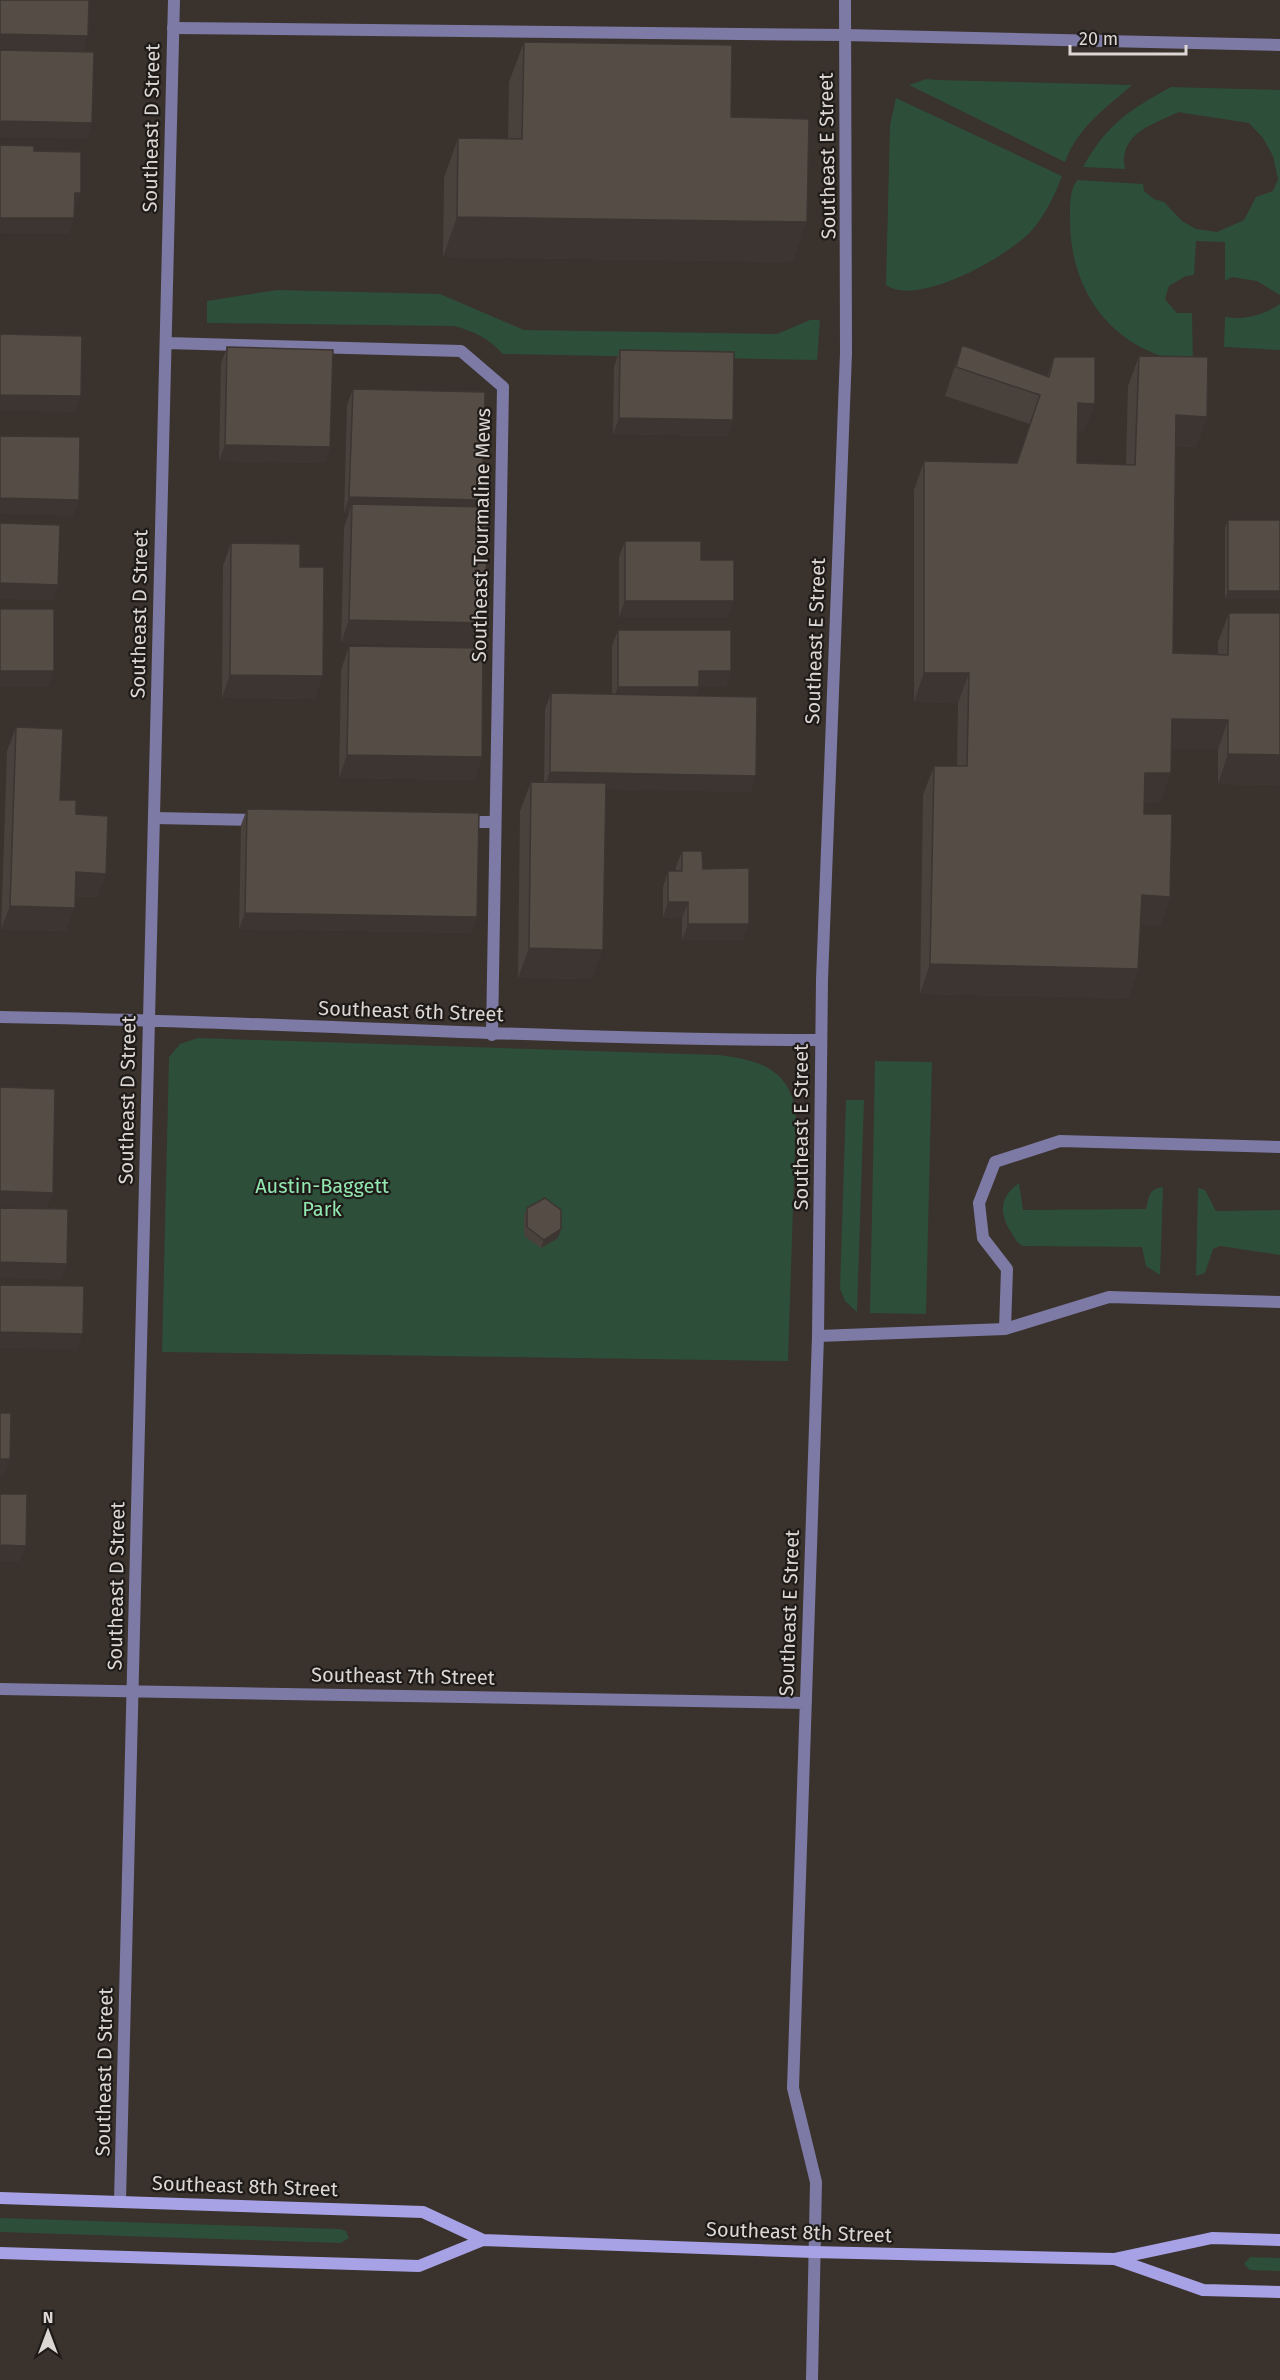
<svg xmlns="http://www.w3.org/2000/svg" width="1280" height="2380" font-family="'Fira Sans',sans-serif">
  <rect width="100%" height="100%" fill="#3a322c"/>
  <path fill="#2d4e39" d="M926 79 938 80 1132 85C1106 108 1078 127 1065 162L909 85Z
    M1171 87 1280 90V295L1257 281 1232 277 1225 281V242L1196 241 1194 275 1186 276 1169 286 1165 299 1177 313H1192L1193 363C1117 354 1070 296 1070 220 1070 209 1069 188 1078 180L1143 184 1144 191 1154 199 1164 202 1182 221 1196 229 1217 232 1244 220 1256 197 1273 191 1278 179 1273 156 1263 138 1249 123 1184 113 1179 112C1153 124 1118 134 1125 169L1083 167C1108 123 1128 111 1171 87Z
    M896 98 1062 176C1055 195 1046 213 1033 229 1011 255 918 308 886 285L890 125Z
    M277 290 440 294 524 330 777 334 810 320H820L817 360 503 354C489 339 474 331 454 326L207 323V301Z
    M1280 304V350L1224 347 1225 317C1246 320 1262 316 1280 304Z
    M198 1038 718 1055C760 1060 791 1069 796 1116L788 1361 162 1352 169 1057 180 1044Z
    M875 1061 932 1062 926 1314 870 1313Z
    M846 1100H864L857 1312 845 1301 840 1289Z
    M1019 1183 1023 1210 1146 1209C1150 1196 1148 1189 1163 1187L1160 1275 1146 1266 1142 1247 1023 1246C1016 1243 1015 1238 1011 1232 999 1213 999 1197 1019 1183Z
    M1198 1188 1205 1190 1216 1211 1280 1210V1255L1220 1246 1213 1249 1205 1273 1196 1276Z
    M0 2218 340 2229 346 2231 349 2238 341 2243 0 2232Z
    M1250 2257 1280 2258V2271L1250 2270 1244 2264Z"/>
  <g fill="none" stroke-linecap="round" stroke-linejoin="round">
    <path stroke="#7d7aa5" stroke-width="12" d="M154 818 258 820
      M464 822H495
      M1005 1329 1007 1269 983 1238 979 1203 995 1162 1060 1141 1280 1147
      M818 1336 1005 1329 1109 1297 1280 1302"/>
    <path stroke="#7d7aa5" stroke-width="12" d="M166 343 461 351 503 387 492 1035
      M0 1017C274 1021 547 1040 821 1040
      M0 1689 806 1703
      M120 2201 174 0
      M812 2380 816 2182 793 2088 818 1336 822 980 846 353 845 0"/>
    <path stroke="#7d7aa5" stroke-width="12" d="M173 28 845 35 1280 45"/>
    <path stroke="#a7a2e5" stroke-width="12" d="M0 2198 423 2212 483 2240 813 2252 1114 2259 1212 2238 1280 2240
      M0 2253 419 2266 483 2240
      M1115 2259 1203 2290 1280 2292"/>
  </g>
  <path fill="#49413c" d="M524 42 731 117 793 262 443 257 444 178 458 138 508 139 509 82Z
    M962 345 1047 377 1054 357 1084 433H1077V463L1126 465 1128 386 1139 356 1207 417 1196 447 1175 446 1173 653 1218 654V642L1229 613H1280V785L1218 784V749H1171L1160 803H1144V814L1170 897 1160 926 1141 925 1138 969 1128 998 920 994 923 795 934 766H957L958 703 914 702V490L924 461 1016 463 1030 424 945 396Z
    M227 347 330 447 325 463 219 461 221 363Z
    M620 350 733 420 727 436 613 434 614 366Z
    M353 389 482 500 479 507 485 623 477 647 341 643 344 527 349 513H344L347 405Z
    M1228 520 1280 599H1225V528Z
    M625 541 701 560 728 617H619V557Z
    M231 543 300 567 315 699 222 698 223 566Z
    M618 630 731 671 726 687H699L696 696 756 776 750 792 606 789 592 979 518 978 520 811 531 782H544L545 709 551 693 612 694V646Z
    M349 646 482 757 474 780 339 778 341 670Z
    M16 727 60 800 98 897 75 896 66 931 1 929 7 751Z
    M247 809 477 917 471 933 239 929 241 825Z
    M682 851 743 940H682V918H663V887L668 871H676V867Z
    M527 1208 558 1238 541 1248 524 1236V1216Z"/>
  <path fill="#3c3531" d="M0 34 88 36 83 52 0 50Z
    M0 121 92 123 87 139 0 137Z
    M75 193H81L75 209Z
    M457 217 807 222 793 262 443 257Z
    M0 218H74L69 234 0 233Z
    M0 395 81 396 75 412 0 411Z
    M1078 403 1095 404 1084 433H1067Z
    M1176 415 1207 417 1196 447 1165 445Z
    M619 418 733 420 727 436 613 434Z
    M225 445 330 447 325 463 219 461Z
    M349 497 482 500 476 516 352 504 349 513H344Z
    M0 498 79 500 73 516 0 514Z
    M0 583 58 585 53 601 0 599Z
    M1228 591H1280V599H1225Z
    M625 601H734L728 617H619Z
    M349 620 485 623 477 647 341 643Z
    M0 671H54L48 687H0Z
    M699 671H731L726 687H699L694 703H612L618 687Z
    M924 673H969L958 703 914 702Z
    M230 675 323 676 315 699 222 698Z
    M1172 719 1228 720 1218 749H1161Z
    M1228 754 1280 755V785L1218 784Z
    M347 755 482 757 474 780 339 778Z
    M550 772 756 776 750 792 544 788Z
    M1145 773H1171L1160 803H1134Z
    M76 872 106 874 98 897 68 895Z
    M1142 895 1170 897 1160 926 1131 925Z
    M668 902H688L682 918H663Z
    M10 906 75 908 66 931 1 929Z
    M245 913 477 917 471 933 239 929Z
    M688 924H749L743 940H682Z
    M529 948 603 950 592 979 518 978Z
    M930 964 1138 969 1128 998 920 994Z
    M0 1191 53 1193 47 1209 0 1207Z
    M561 1229 558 1238 541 1248 544 1240Z
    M0 1262 67 1264 61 1280 0 1278Z
    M0 1332 83 1334 77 1350 0 1348Z
    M0 1459H10L5 1475H0Z
    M0 1545 26 1546 20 1562 0 1561Z"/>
  <path fill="#554c46" stroke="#3c3531" stroke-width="1.5" d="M0 0H89L88 36 0 34Z
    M524 42 732 45 731 117 809 119 807 222 457 217 458 138 522 139Z
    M0 50 94 52 92 123 0 121Z
    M0 145 34 146V151L81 152V193H75L74 218H0Z
    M0 334 82 336 81 396 0 395Z
    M962 345 1049 377 1054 357H1095V404L1078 403 1077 463 1135 465 1139 356 1208 357 1207 417 1176 415 1173 653 1228 655 1229 613H1280V755L1228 754V720L1172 719 1171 773H1145L1144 814H1172L1170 897 1142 895 1138 969 930 964 934 766H967L969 673H924V461L1017 463 1040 395 956 367Z
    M227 347 333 350 330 447 225 445Z
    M620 350 734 352 733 420 619 418Z
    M353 389 485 392 482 500 349 497Z
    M0 436 80 437 79 500 0 498Z
    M352 504 488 507 485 623 349 620Z
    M1228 520H1280V591H1228Z
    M0 523 60 525 58 585 0 583Z
    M625 541H701V560H734V601H625Z
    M231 543 300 544V567H324L323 676 230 675Z
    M0 609H54V671H0Z
    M618 630H731V671H699V687H618Z
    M349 646 483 648 482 757 347 755Z
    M551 693 757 697 756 776 550 772Z
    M16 727 63 729 60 800H76V814L108 816 106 874 76 872 75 908 10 906Z
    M531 782 606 783 603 950 529 948Z
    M247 809 479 813 477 917 245 913Z
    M682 851H702L703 869 749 868V924H688V902H668V871H682Z
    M0 1087 55 1089 53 1193 0 1191Z
    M545 1198 561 1210V1229L544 1240 527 1227V1208Z
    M0 1208 68 1209 67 1264 0 1262Z
    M0 1285 84 1286 83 1334 0 1332Z
    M0 1413H11L10 1459H0Z
    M0 1494H27L26 1546 0 1545Z"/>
  <g text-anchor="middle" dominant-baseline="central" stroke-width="4.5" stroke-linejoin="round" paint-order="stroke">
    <g font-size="20" fill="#dcd7d4" stroke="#1e1b18">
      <text transform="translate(151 128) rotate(-89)">Southeast D Street</text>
      <text transform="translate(827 156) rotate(-91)">Southeast E Street</text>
      <text transform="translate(481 535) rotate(-89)">Southeast Tourmaline Mews</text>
      <text transform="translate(139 614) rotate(-89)">Southeast D Street</text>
      <text transform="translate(815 641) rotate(-88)">Southeast E Street</text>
      <text transform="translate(411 1011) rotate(2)">Southeast 6th Street</text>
      <text transform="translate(127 1100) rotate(-89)">Southeast D Street</text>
      <text transform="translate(801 1127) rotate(-90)">Southeast E Street</text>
      <text transform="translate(116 1586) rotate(-89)">Southeast D Street</text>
      <text transform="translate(789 1613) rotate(-88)">Southeast E Street</text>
      <text transform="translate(403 1676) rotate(1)">Southeast 7th Street</text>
      <text transform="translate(104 2072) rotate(-89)">Southeast D Street</text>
      <text transform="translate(245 2186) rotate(2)">Southeast 8th Street</text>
      <text transform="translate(799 2232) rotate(2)">Southeast 8th Street</text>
    </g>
    <g font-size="20" fill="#93e7b1" stroke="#1e1b18">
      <text x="322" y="1186">Austin-Baggett<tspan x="322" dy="23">Park</tspan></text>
    </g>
  </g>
  <g transform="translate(48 2332)" stroke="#1e1b18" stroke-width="4.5" paint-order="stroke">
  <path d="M0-4.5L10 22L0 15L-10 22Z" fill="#dcd7d4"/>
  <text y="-9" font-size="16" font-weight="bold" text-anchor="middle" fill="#dcd7d4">N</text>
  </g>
  <path d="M1070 45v9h116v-9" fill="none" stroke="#dcd7d4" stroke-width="3"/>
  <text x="1079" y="45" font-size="18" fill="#dcd7d4" stroke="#1e1b18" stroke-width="4.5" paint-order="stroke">20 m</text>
</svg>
